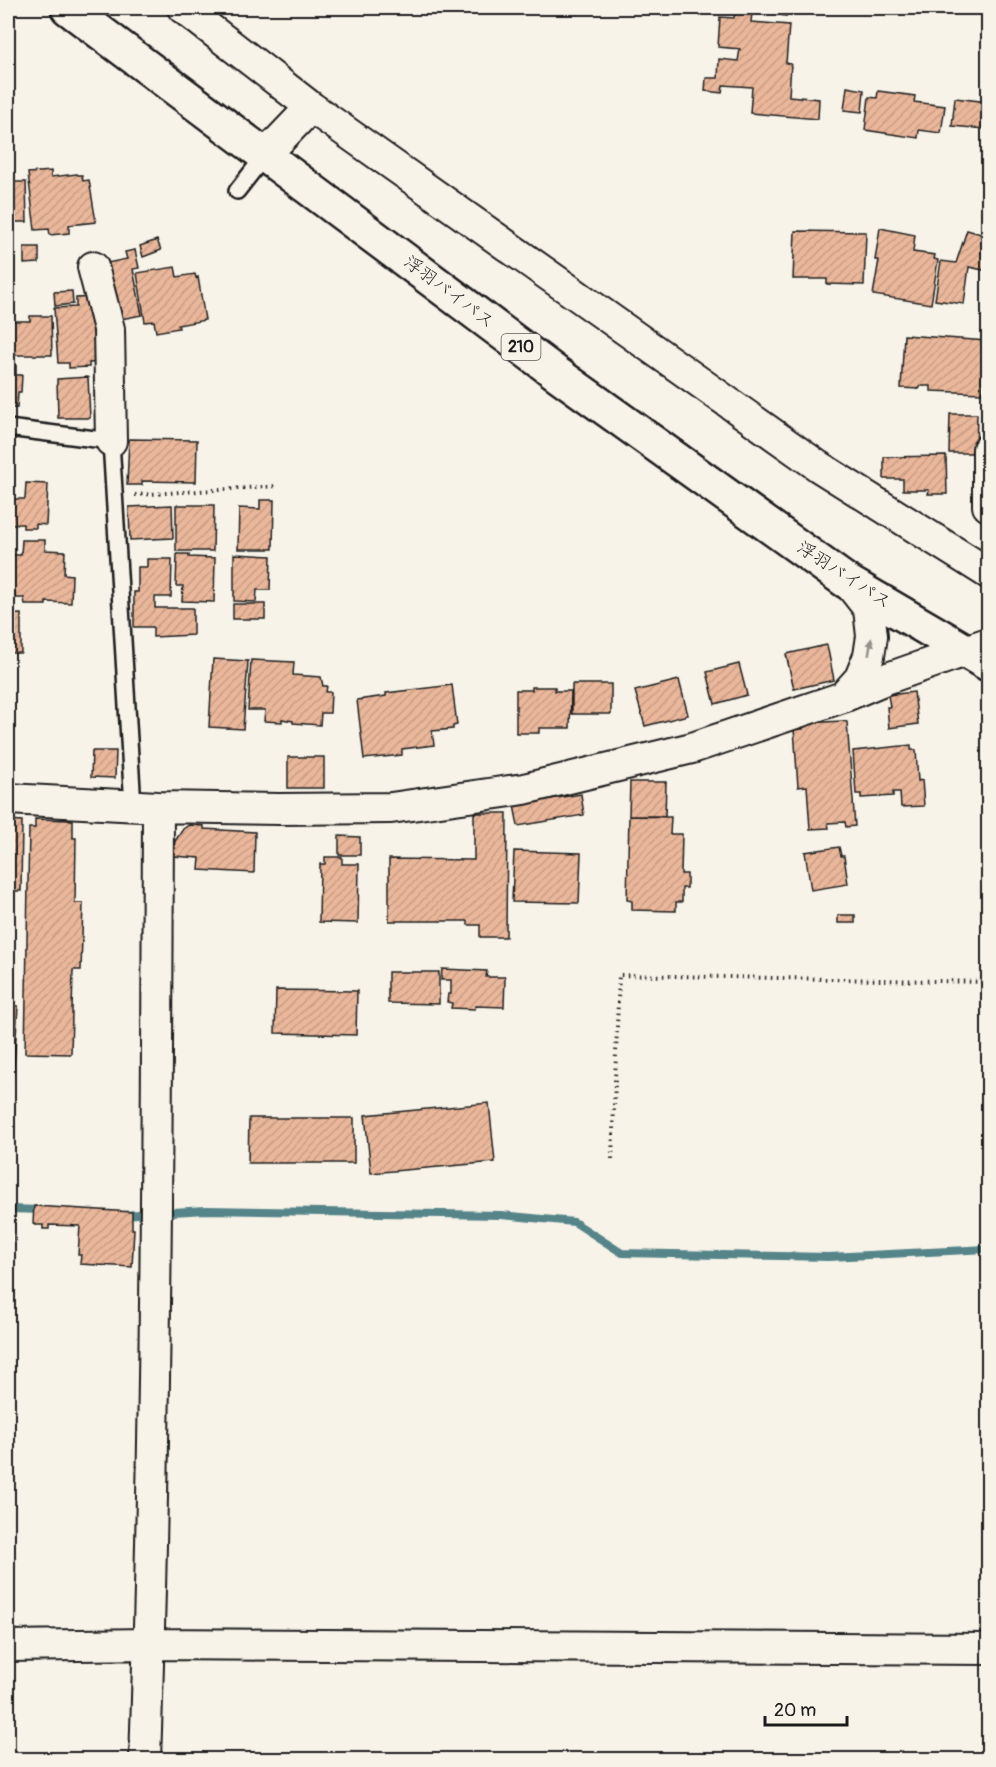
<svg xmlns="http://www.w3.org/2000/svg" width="996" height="1767" font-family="Pangolin,'Klee One',sans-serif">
  <defs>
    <pattern id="building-hatch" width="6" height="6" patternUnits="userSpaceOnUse" patternTransform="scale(1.5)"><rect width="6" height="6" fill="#eab79b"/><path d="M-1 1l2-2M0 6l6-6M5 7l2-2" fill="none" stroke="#c89d85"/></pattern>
  </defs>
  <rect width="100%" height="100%" fill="#f7f3e8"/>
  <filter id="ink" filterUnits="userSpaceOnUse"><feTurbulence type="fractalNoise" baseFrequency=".0167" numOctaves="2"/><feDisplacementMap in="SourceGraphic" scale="12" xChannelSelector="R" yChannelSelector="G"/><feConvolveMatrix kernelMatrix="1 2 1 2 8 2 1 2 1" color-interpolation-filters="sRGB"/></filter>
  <g filter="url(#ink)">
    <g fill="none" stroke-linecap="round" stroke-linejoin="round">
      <path stroke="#548489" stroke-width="8" d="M8 1209 43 1210
        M123 1215 206 1210 501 1215 574 1222 622 1253 829 1257 988 1249"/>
    </g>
    <path fill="url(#building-hatch)" stroke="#1c1c1c" stroke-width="1.5" d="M746 8H788L786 16Z
      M735 11 752 13 751 22 789 25 786 63 791 64 789 96 819 99 818 119 750 113 752 87 723 85 722 93 705 91 706 78H718L719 59 738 61 740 49 718 47 720 17 734 18Z
      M847 87 864 90 862 112 844 110Z
      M878 91 915 96 914 102 945 106 941 133 919 130 918 138 865 130 869 97 877 98Z
      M955 98 988 102 985 129 952 126Z
      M51 171V177L77 174 78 175H82L83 181 89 180 96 222 69 225V233L50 235 49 229 35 230 28 173Z
      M8 182H26L27 222H8Z
      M880 228 915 235 913 252 935 255 934 259 938 260 931 304 873 295 879 260H875Z
      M967 230 988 236V271L969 267 964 304 935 300 941 261 956 263Z
      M795 231 866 232 864 285 827 284V279H793Z
      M8 238 13 296 8 297Z
      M157 240 161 250 143 257 140 246Z
      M24 247H39V263L24 264Z
      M135 250 139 268 133 269 142 315 115 320 107 263 127 259 125 252Z
      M175 267 177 277 195 274 196 278 198 277 205 320 178 325 179 328 156 332 154 321 145 322 137 273Z
      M72 291 73 304 55 306 54 292Z
      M94 297 99 362 89 363V367L69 368V363H58L54 308 76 307V298Z
      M30 316H51L52 355H8V321H30Z
      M904 335 987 341 982 393 931 391V386H920L919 389 901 388Z
      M8 364H16V375H22L21 392H18L17 408H8Z
      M88 377 90 418H58L57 379Z
      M950 414H977L976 453H949Z
      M129 439 197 440 196 482 142 481V485H127Z
      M946 456 947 494H928L929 490H903V479H884V457Z
      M26 483 48 484 46 525 36 524V528H23V524H9L8 499H25Z
      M260 500H274L273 549H238L239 508 260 509Z
      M172 505 173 538 130 540 129 507Z
      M176 505H214L213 551H176Z
      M22 540H45V550L65 551 64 574 72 575 71 603 46 602V605H25L24 598H14L15 592H8L9 555H21Z
      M177 554H189V557L215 558 214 602 182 601 183 586H176Z
      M234 554 271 556 270 590H257L256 602 234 601Z
      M147 559H172L171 597H155V608H193V635L153 637V627H134V592H138V567H147Z
      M233 604H265V619H233Z
      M21 614V653H8V615Z
      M827 645 834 680 794 689 786 654Z
      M213 659 248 661 243 729 209 727Z
      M251 660 294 662 293 675 321 677 323 686H327L326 692H331L330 713H321L320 725 293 723V721L282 719V722L264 721 265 710H248Z
      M739 664 747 695 715 704 707 672Z
      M679 680 688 715 645 726 635 691Z
      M572 684H611V714H572Z
      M452 685 457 725 453 726V729L432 731 434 745 402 749V755L364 759 357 700 386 696V693Z
      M532 687H555V691H571L570 728H539V733H516V690H532Z
      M914 692 918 724 889 728 887 707H890L888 695Z
      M842 721 847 722 855 826 846 827 845 822 828 823 829 828 810 829 807 786 798 787 794 729H803V725H808L807 723Z
      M911 745V750H916L918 781 922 780 924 806 901 807 900 792H893V796L861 798V794H856L853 751Z
      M92 751H116L115 778 91 777Z
      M288 757H324V788H288Z
      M630 782H666L665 816H629Z
      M581 794 584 815 518 826 514 805Z
      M474 813H507L506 937H480V925H468V921H389V859L474 860Z
      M629 816 671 817 670 834H682L681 874H687V888H682V902H676V911L632 910V901L627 900Z
      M35 819 73 820V838H76L75 903H83L81 970H73L71 1054 25 1053 29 828H35Z
      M8 820 22 821 21 891H8Z
      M189 825 204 826V829L255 832 254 873 199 870 200 858 173 856 175 841 183 829Z
      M339 836 360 837V855H339Z
      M839 847 841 856H844L848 884 811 890 805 852Z
      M514 851 581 853 579 903 512 902Z
      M325 857H342V864H359L358 923 319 922 320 864H325Z
      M838 915H855V923H838Z
      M442 969 487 971 486 977H505L504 1007 476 1006 475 1009 451 1008 452 1003 447 1002 448 994H451V980H441Z
      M388 972H439V1004L388 1003Z
      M276 990 357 991 356 1035 275 1033Z
      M8 1006H18L13 1080 8 1079Z
      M489 1103 495 1162 371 1173 365 1115Z
      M249 1118H354V1163H248Z
      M34 1206 132 1212V1229H134L132 1267 80 1264 81 1255H78L80 1226 49 1225V1229H43V1225H35L33 1223Z
      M8 1218H13V1247L8 1246V1251Z"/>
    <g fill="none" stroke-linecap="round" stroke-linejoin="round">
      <g stroke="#1c1c1c" stroke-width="20">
        <path id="service" d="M237 191 266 154
          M8 428 111 441 133 806"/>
      </g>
      <g stroke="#1c1c1c" stroke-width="34">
        <path id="minor" d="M183 8 311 107 266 154
          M311 107 818 466 988 573
          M93 267 109 329 111 441
          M988 449V506
          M843 697 860 678 869 656 872 636 869 609 847 581
          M8 799 158 807 279 809 391 808 524 789 692 748 843 697 888 678 988 643
          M8 1646 149 1644 988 1649
          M145 1760C156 1442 157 1125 158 807"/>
      </g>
      <g stroke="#1c1c1c" stroke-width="38">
        <path id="trunk" d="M68 8 556 373 846 581 988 664"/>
      </g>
      <path stroke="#1c1c1c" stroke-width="4" stroke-dasharray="1.5 4.5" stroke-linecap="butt" d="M135 495 278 486
        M612 1159 619 975 988 982"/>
      <use href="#service" stroke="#f7f3e8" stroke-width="15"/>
      <use href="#minor" stroke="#f7f3e8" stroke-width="30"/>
      <use href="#trunk" stroke="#f7f3e8" stroke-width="33"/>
    </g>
    <defs><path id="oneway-solid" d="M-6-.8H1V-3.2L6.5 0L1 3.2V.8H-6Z" transform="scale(1.5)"/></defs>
    <use fill="#94928c" href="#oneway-solid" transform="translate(870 647) rotate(-81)"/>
  </g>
  <g text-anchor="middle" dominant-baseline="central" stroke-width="4.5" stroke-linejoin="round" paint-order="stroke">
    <rect fill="#f7f3e8" stroke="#5e5c59" stroke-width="1.5" x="501.5" y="334" width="39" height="26" rx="4.5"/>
    <g font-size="16" font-weight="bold" fill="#1c1c1c">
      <text x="521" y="347">210</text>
    </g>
    <g font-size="18" fill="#1c1c1c" stroke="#f7f3e8">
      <text transform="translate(449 292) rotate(37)">浮羽バイパス</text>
      <text transform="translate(844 575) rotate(33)">浮羽バイパス</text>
    </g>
  </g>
  <rect width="996" height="1767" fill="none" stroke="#f7f3e8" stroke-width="30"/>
  <rect x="15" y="15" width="966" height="1737" fill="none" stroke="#1c1c1c" stroke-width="2" filter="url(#ink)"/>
  <path d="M765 1716v9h82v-9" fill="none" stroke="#1c1c1c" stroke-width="3"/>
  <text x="774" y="1716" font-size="18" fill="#1c1c1c" stroke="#f7f3e8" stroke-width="4.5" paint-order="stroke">20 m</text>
</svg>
